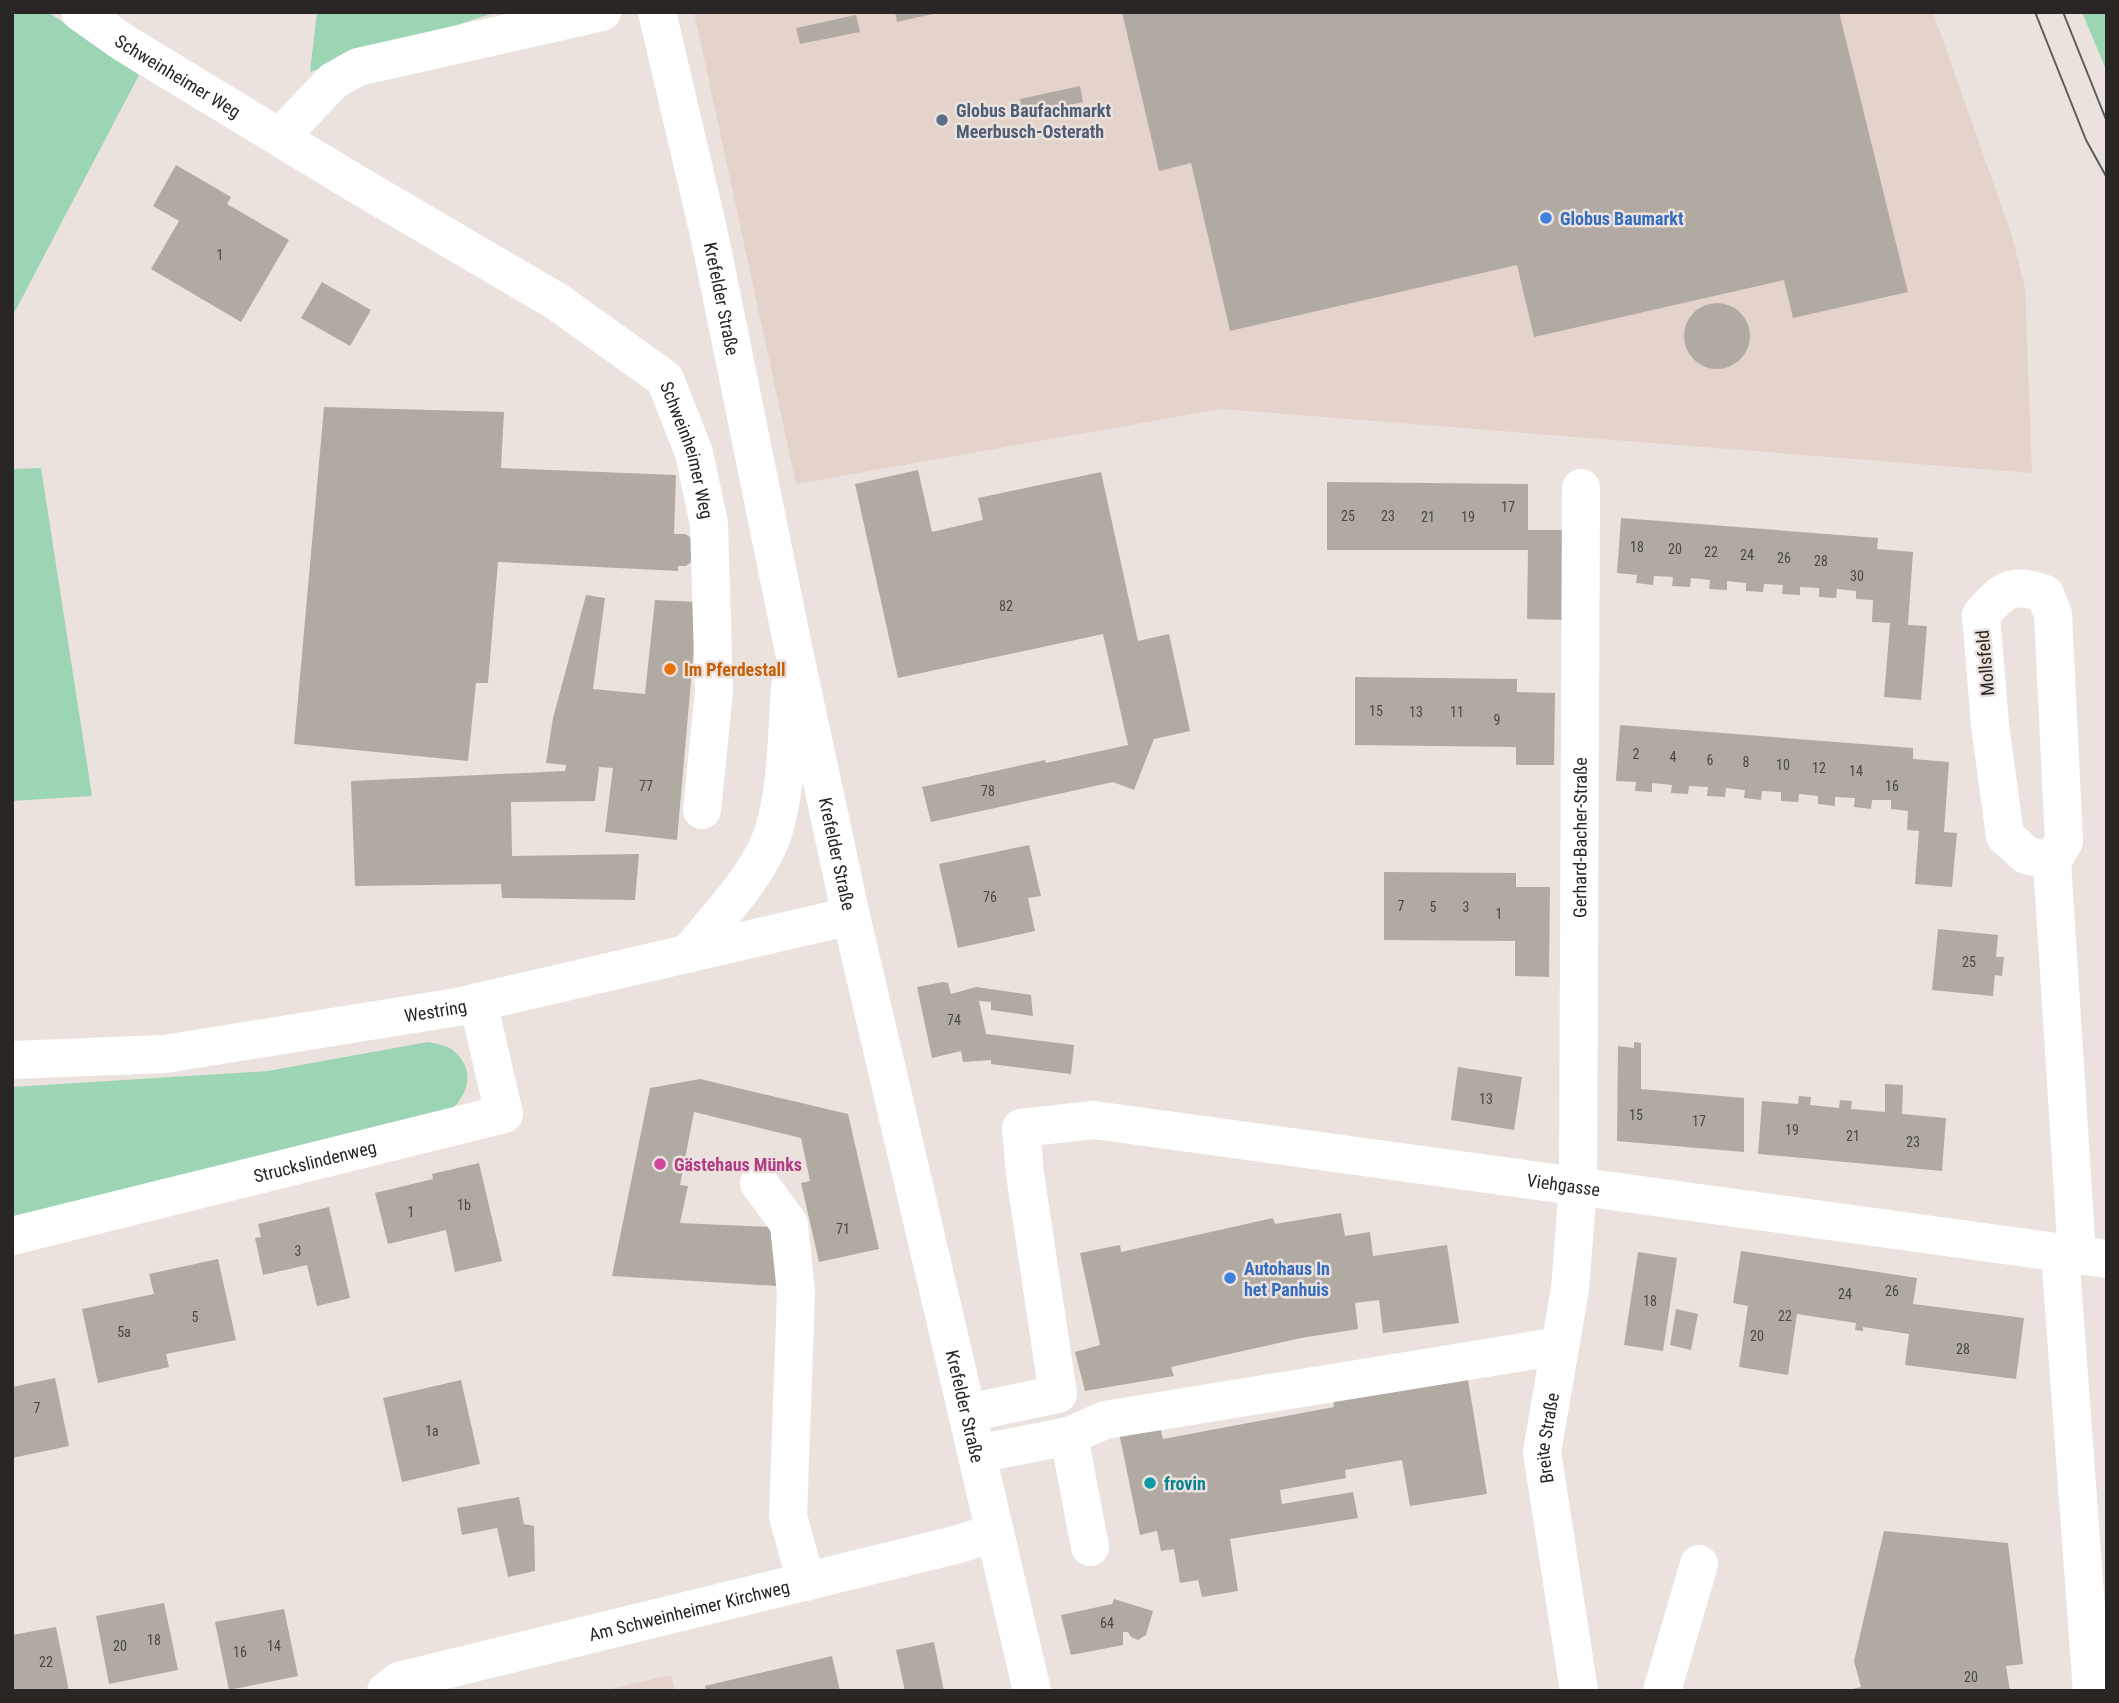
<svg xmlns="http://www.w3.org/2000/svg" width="2119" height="1703" font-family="'Roboto Condensed',sans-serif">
  <rect width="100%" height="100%" fill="#ece2dd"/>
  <path fill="#e3d3ca" d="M694 12H1933L2012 236 2025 288 2032 473 1221 409 796 484Z
    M671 1675 675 1691H601Z"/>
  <path fill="#9bd5b4" d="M12 12H48L139 75 12 317Z
    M317 12H497L310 72Z
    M2082 12H2107V72Z
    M41 468 92 796 12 801V469Z
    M428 1042C437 1044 448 1045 455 1052 476 1071 468 1096 449 1111L12 1224V1087L268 1071Z"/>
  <path fill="#b0aaa2" d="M895 12H937V13L897 22Z
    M1122 12H1839L1908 292 1793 318 1784 280 1534 337 1517 265 1230 331 1191 163 1159 171Z
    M856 15 860 32 800 44 796 28Z
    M1080 86 1083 102 1023 116 1020 99Z
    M176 165 231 197 227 204 289 240 241 322 151 269 179 221 153 206Z
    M322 282 371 310 350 346 301 318Z
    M1684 336a33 33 0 1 1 66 0a33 33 0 1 1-66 0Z
    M324 407 504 412 501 468 676 475 674 534H685L696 541V558L686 566H678V571L498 562 488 683H476L468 761 294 744Z
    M918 470 932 532 983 520 978 498 1101 472 1138 641 1169 634 1190 731 1154 739 1134 790 1113 782 931 822 922 787 1045 760 1046 763 1128 745 1103 634 898 678 855 484Z
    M1327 482 1528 484V530H1564V620L1527 619 1528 550H1327Z
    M1621 518 1878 538 1877 549 1913 552 1908 625 1927 626 1921 700 1884 697 1890 623 1872 622 1873 600 1856 599V591L1837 589 1836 598 1819 597V588L1800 587V595L1782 594 1783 585 1764 584 1763 592 1746 591V583L1727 581V590L1709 589 1710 580 1691 578 1690 587 1672 586 1673 577 1654 576 1653 585 1636 583 1637 575 1617 573Z
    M586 595 605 598 593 689 645 694 655 600 698 602 677 840 605 832 613 768 599 767 595 801 511 802 512 856 639 854 635 900 502 898 501 884 355 886 351 781 565 771 566 765 546 763 553 718Z
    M1355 677 1517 679V692L1555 693 1554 765H1516V747L1355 745Z
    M1620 725 1913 748V759L1949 762 1944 832 1957 833 1952 887 1915 884 1919 831 1907 830 1908 811 1891 809V800H1872L1871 809 1854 807 1855 798 1835 797V806L1818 804V796L1799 794 1798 802 1781 801V792L1762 791 1761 800 1744 798 1745 790 1726 788 1725 797 1707 796 1708 787 1689 786 1688 794 1671 793 1672 785 1652 783V792L1635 791 1636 782 1616 781Z
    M1029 845 1041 896 1028 898 1035 931 958 948 939 864Z
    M1384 872 1516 873V887H1550L1549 977 1515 976V941L1384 940Z
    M1938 929 1998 935 1996 957H2004L2002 976 1995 975 1993 996 1932 990Z
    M943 982 948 983 951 994 976 987 1031 995 1033 1016 991 1010V1002L979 1001 986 1034 1074 1045 1071 1074 991 1064V1060L963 1062 961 1051 932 1058 917 987Z
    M1634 1042 1641 1043V1089L1744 1098V1152L1617 1141 1618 1046 1634 1048Z
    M1458 1067 1522 1077 1514 1130 1451 1120Z
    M700 1079 848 1114 879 1249 819 1262 801 1183 810 1181 801 1138 694 1112 680 1185 688 1186 680 1223 770 1227 777 1286 612 1276 650 1088Z
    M1885 1084 1903 1085 1902 1114 1946 1118 1942 1171 1758 1154 1762 1101 1798 1104 1799 1096 1811 1097 1810 1105 1839 1108 1840 1100 1852 1101 1851 1109 1885 1112Z
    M479 1163 502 1261 455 1272 446 1230 388 1244 375 1193 433 1179 432 1174Z
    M329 1207 350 1298 317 1306 307 1265 263 1275 255 1238 261 1237 258 1224Z
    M1341 1213 1345 1236 1370 1232 1373 1256 1447 1245 1459 1323 1383 1333 1379 1300 1355 1303 1358 1329 1301 1338 1171 1367 1174 1376 1085 1391 1075 1352 1100 1345 1080 1253 1120 1245 1121 1252 1273 1218 1275 1224Z
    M1741 1251 1917 1278 1913 1304 2024 1318 2016 1379 1905 1365 1909 1334 1863 1327V1331L1855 1330 1856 1323 1797 1314 1788 1375 1739 1367 1748 1306 1733 1303Z
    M1638 1252 1677 1258 1663 1351 1624 1345Z
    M218 1259 236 1340 166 1354 169 1367 98 1383 82 1309 154 1294 149 1274Z
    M1676 1309 1698 1314 1691 1350 1670 1345Z
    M1467 1374 1487 1494 1410 1506 1402 1460 1345 1470 1346 1478 1280 1490 1282 1504 1353 1492 1358 1518 1230 1539 1238 1591 1202 1597 1198 1580 1180 1583 1174 1549 1161 1551 1157 1531 1140 1535 1117 1423 1157 1415 1163 1439 1334 1407 1333 1397Z
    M55 1378 69 1446 12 1458V1387Z
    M461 1380 480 1464 402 1482 383 1398Z
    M519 1497 524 1524 534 1526 535 1571 508 1577 497 1528 462 1535 457 1508Z
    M1884 1531 2008 1543 2023 1664 2006 1666 2010 1691H1845L1861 1687 1854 1661Z
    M1114 1599 1153 1611 1146 1635 1138 1640 1131 1637 1128 1632H1123V1645L1071 1655 1061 1615 1112 1604Z
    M164 1603 178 1670 109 1684 96 1616Z
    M284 1609 298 1676 229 1690 215 1622Z
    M56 1627 69 1691H12V1635Z
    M934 1642 944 1691H905L896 1650Z
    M832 1656 840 1691H706L705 1686Z"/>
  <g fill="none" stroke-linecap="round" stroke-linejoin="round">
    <g stroke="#fff" stroke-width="38">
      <path id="s1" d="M80 12 124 43 358 185 556 301 665 379 694 453 709 524 714 691 702 810"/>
      <path d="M280 137 333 81 358 67 602 12"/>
      <path d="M2052 862 2026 855 2005 836 1990 725 1981 615C2003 590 2010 582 2045 594L2053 614 2064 841 2052 862 2077 1255"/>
      <path d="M759 1183 789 1224 796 1293 788 1516 806 1582"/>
      <path id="s2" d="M12 1236 504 1114 478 1002"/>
      <path d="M2060 1253 2092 1691"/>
      <path id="s3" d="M968 1413 1058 1394 1025 1174 1021 1128 1094 1120 2107 1259"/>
      <path d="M1069 1436 1105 1420 1560 1346"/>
      <path d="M977 1454 1069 1436 1090 1547"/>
      <path id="s4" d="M386 1691 399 1681 959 1544 995 1532"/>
      <path id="s5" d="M1579 1691 1542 1452 1570 1289 1578 1186 1581 488"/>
      <path d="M1662 1691 1699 1564"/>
    </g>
    <g stroke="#fff" stroke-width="38">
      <path id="s6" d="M657 12 709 234 793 647 851 916 1032 1691"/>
      <path d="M688 954C714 922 743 892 763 856 788 811 786 738 790 687"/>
      <path id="s7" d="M12 1060 165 1054 457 1007 851 916"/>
    </g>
    <path stroke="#605b59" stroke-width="2" d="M2035 12 2086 140 2107 178
      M2063 12 2107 122"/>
  </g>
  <circle fill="#5c6f8a" stroke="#ece2dd" stroke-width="2.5" cx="942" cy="120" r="7"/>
  <g fill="#3f7fe0" stroke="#ece2dd" stroke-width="2.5">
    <circle cx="1546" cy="218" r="7"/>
    <circle cx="1230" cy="1278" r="7"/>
  </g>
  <circle fill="#e8710a" stroke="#ece2dd" stroke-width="2.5" cx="670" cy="669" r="7"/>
  <circle fill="#d1479c" stroke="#ece2dd" stroke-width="2.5" cx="660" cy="1164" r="7"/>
  <circle fill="#0f9aa8" stroke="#ece2dd" stroke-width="2.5" cx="1150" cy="1483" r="7"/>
  <g text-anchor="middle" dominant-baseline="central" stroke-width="5" stroke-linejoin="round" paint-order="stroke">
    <g font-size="14" fill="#4b4744">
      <text x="220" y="255">1</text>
      <text x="1508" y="507">17</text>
      <text x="1348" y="516">25</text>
      <text x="1388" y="516">23</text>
      <text x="1428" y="517">21</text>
      <text x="1468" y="517">19</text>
      <text x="1637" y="547">18</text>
      <text x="1675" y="549">20</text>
      <text x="1711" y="552">22</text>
      <text x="1747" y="555">24</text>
      <text x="1784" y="558">26</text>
      <text x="1821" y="561">28</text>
      <text x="1857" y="576">30</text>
      <text x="1006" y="606">82</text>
      <text x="1376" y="711">15</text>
      <text x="1416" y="712">13</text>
      <text x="1457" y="712">11</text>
      <text x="1497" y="720">9</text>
      <text x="1636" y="754">2</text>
      <text x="1673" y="757">4</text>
      <text x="1710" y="760">6</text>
      <text x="1746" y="762">8</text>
      <text x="1783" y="765">10</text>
      <text x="1819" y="768">12</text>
      <text x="1856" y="771">14</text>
      <text x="646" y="786">77</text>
      <text x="1892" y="786">16</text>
      <text x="988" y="791">78</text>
      <text x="990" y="897">76</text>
      <text x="1401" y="906">7</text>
      <text x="1433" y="907">5</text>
      <text x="1466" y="907">3</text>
      <text x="1499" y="914">1</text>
      <text x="1969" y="962">25</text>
      <text x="954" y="1020">74</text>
      <text x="1486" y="1099">13</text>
      <text x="1636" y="1115">15</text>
      <text x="1699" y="1121">17</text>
      <text x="1792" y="1130">19</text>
      <text x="1853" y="1136">21</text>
      <text x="1913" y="1142">23</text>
      <text x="464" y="1205">1b</text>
      <text x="411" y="1212">1</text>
      <text x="843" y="1229">71</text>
      <text x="298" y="1251">3</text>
      <text x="1892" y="1291">26</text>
      <text x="1845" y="1294">24</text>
      <text x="1650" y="1301">18</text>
      <text x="1785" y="1316">22</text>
      <text x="195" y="1317">5</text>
      <text x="124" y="1332">5a</text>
      <text x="1757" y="1336">20</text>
      <text x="1963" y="1349">28</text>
      <text x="37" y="1408">7</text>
      <text x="432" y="1431">1a</text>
      <text x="1107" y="1623">64</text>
      <text x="154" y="1640">18</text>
      <text x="120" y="1646">20</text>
      <text x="274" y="1646">14</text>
      <text x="240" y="1652">16</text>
      <text x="46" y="1662">22</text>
      <text x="1971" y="1677">20</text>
    </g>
    <g font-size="18" fill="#292624" stroke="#ece2dd">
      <text stroke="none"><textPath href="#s1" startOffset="117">Schweinheimer Weg</textPath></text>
      <text stroke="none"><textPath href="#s6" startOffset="294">Krefelder Straße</textPath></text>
      <text stroke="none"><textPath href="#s1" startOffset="766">Schweinheimer Weg</textPath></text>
      <text transform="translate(1985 663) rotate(-95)">Mollsfeld</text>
      <text stroke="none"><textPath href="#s5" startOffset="859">Gerhard-Bacher-Straße</textPath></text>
      <text stroke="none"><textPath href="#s6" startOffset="861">Krefelder Straße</textPath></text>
      <text stroke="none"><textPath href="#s7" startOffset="427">Westring</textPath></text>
      <text stroke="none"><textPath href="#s2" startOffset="312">Struckslindenweg</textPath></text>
      <text stroke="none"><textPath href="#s3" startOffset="908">Viehgasse</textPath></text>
      <text stroke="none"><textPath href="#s6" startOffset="1428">Krefelder Straße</textPath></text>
      <text stroke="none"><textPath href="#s5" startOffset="256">Breite Straße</textPath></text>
      <text stroke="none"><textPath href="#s4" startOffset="315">Am Schweinheimer Kirchweg</textPath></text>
    </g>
    <g font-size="18" font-weight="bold" fill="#4e5e75" stroke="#ece2dd" text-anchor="start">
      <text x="956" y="110">Globus Baufachmarkt<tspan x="956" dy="21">Meerbusch-Osterath</tspan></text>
    </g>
    <g font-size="18" font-weight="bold" fill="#366cbe" stroke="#ece2dd" text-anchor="start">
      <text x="1560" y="218">Globus Baumarkt</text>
      <text x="1244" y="1268">Autohaus In<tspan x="1244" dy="21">het Panhuis</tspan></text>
    </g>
    <g font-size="18" font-weight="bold" fill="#c56008" stroke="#ece2dd" text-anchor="start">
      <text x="684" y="669">Im Pferdestall</text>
    </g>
    <g font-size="18" font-weight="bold" fill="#b23c85" stroke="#ece2dd" text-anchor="start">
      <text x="674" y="1164">Gästehaus Münks</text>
    </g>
    <g font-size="18" font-weight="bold" fill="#0d838f" stroke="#ece2dd" text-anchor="start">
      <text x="1164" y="1483">frovin</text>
    </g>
  </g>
  <rect width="2119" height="1703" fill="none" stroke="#292624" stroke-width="28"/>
</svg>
